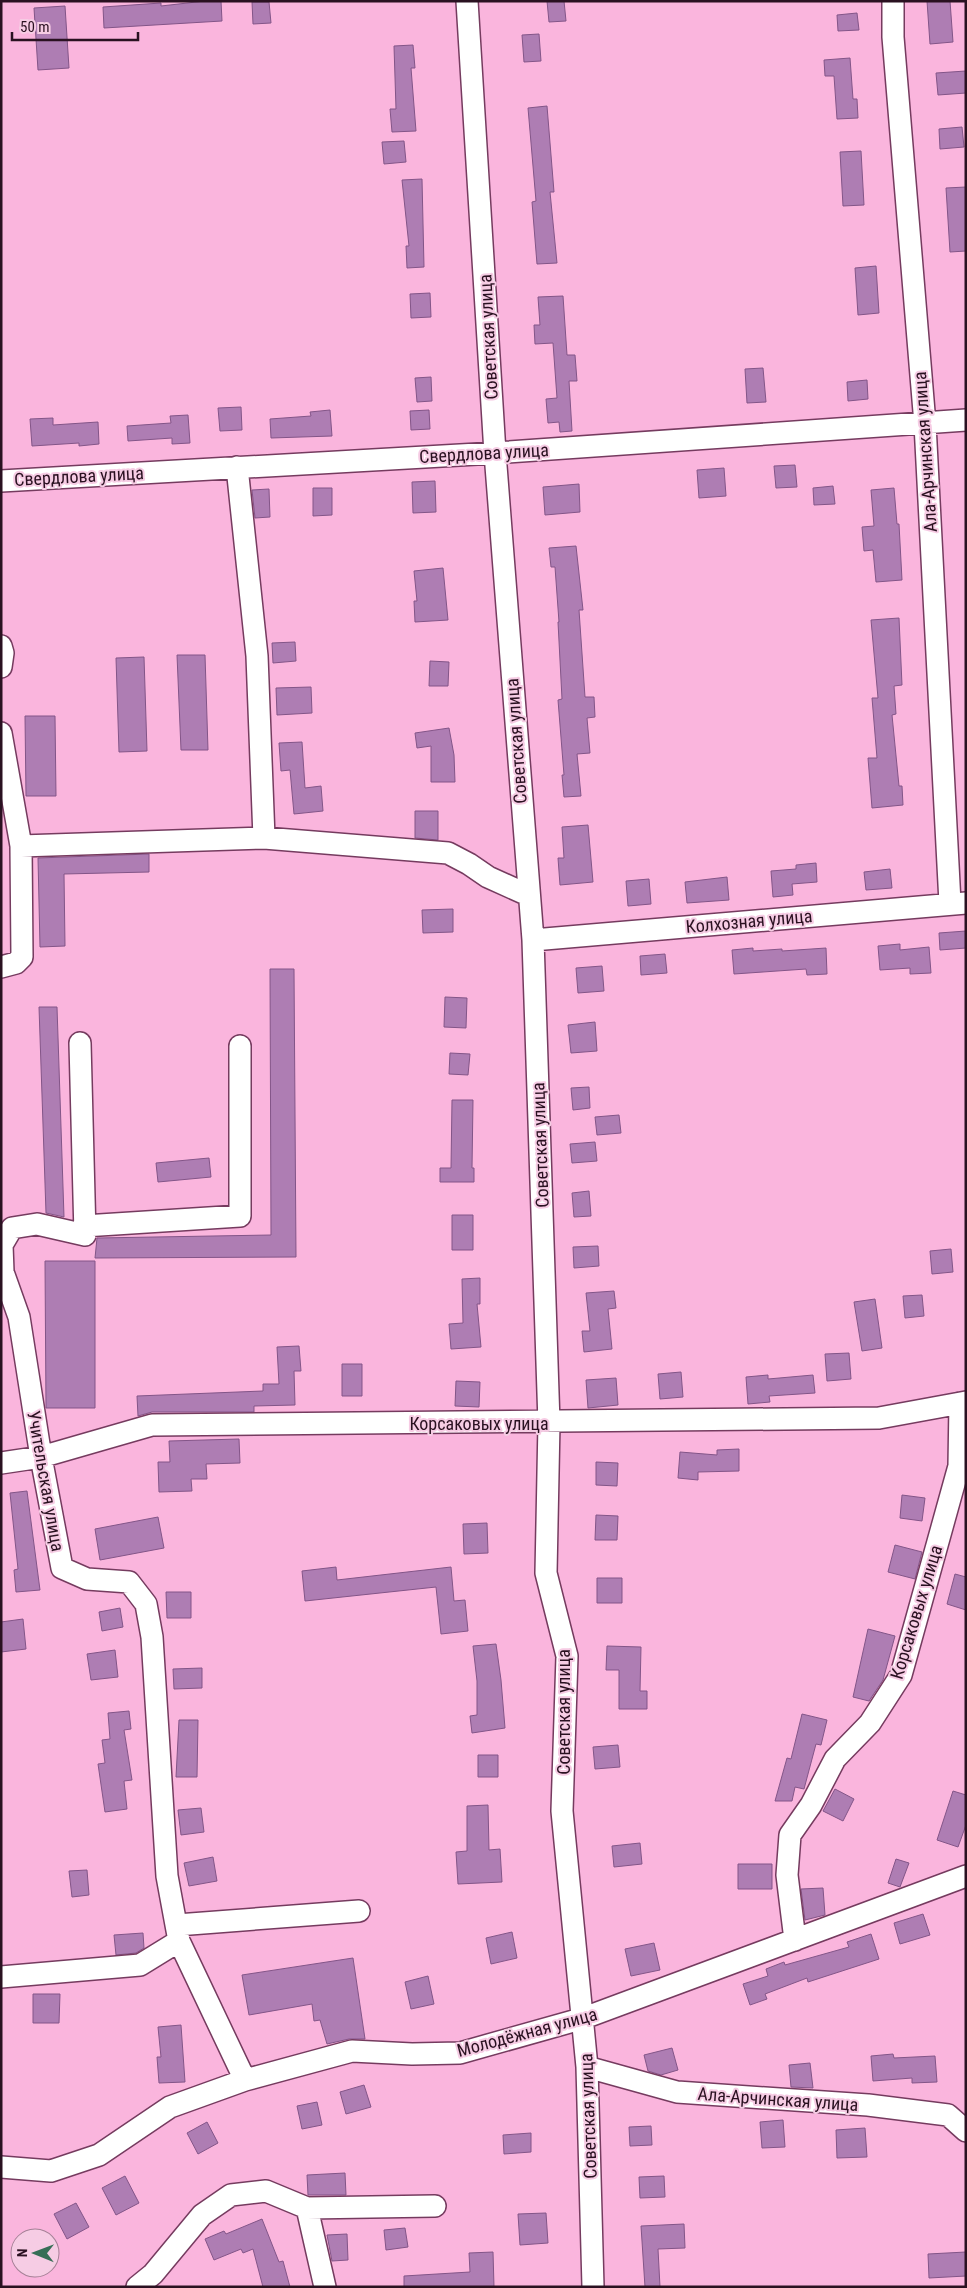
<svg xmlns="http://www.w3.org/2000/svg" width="967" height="2288" font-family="'Roboto Condensed',sans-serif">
  <rect width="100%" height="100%" fill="#fab5dd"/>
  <path fill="#ae7db3" stroke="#835588" d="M205 1H221L222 21 104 28 103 7 161 3V6Z
    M547 1H564L566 21 549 22Z
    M927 1H950L953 42 930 44Z
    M252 2H269L271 23 253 24Z
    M65 6 69 68 38 70 34 8Z
    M857 13 859 30 838 31 837 15Z
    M539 34 541 61 524 62 522 35Z
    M413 45 415 68H411L416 131 392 132 390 109H396L394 46Z
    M850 58 853 99H857L858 118 837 119 834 76H825L824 60Z
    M966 71V93L938 95 936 73Z
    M547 106 554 192H550L557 263 537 264 532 202 536 201 528 108Z
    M962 127 964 147 940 149 939 129Z
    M404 141 406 162 384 164 382 142Z
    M861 151 864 205 843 206 840 152Z
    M422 179 424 267 407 268 406 246H409L402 180Z
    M966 187V251L950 252 946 188Z
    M876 266 879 313 858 315 855 268Z
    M430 293 431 317 411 318 410 294Z
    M563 296 567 355H575L577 381H569L572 431 560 432 559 422 548 423 546 399 557 398 553 343 535 344 534 325H540L538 297Z
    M763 368 766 402 747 403 745 369Z
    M431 377 432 401 417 402 415 378Z
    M867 380 868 399 848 401 847 382Z
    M241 407 242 430 220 431 218 408Z
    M330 410 332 436 271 438 270 419 311 416 310 412Z
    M429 410 430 429 411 430 410 411Z
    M188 415 190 443 172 444V438L128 441 127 426 171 423 170 416Z
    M53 418V425L98 422 99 444 79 446V443L32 446 30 419Z
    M795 465 797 487 776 488 774 466Z
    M724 468 726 496 699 498 697 470Z
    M435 481 436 512 413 513 412 482Z
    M579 484 580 512 545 515 543 487Z
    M833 486 835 504 814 505 813 488Z
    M313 488H332V515L313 516Z
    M894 488 897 524H899L902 580 876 582 873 550 864 551 862 527 874 526 871 490Z
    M269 489 270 517 255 518 252 490Z
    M576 546 583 610H579L585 697H594L595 717 587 718 590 753 577 754 581 796 564 797 562 775H564L558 700 562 699 558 622H559L555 567H551L549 548Z
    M443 568 448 620 415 622 414 601H417L414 571Z
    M899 618 902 685 894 686 896 714 892 715 899 786H902L903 805 872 808 868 758H877L872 698H878L871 620Z
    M295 642 296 661 273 663 272 643Z
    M177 655H205L208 750H181Z
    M144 657 147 751 119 752 116 658Z
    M430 661 449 662 448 686H429Z
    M311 687 312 713 277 715 276 688Z
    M25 716H55L56 796H26Z
    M449 728 454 755 455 782H431V746L417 748 415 733Z
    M302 742 305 788 321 786 323 811 294 814 290 770 281 771 279 743Z
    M415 811H438V840L415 838Z
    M588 825 593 882 560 885 558 858H564L562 827Z
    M149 854V872L64 874 65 946 40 947 38 858Z
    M816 863 817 882 792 884 793 895 773 897 771 871 796 869V865Z
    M890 869 892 888 866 890 864 872Z
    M727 877 729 900 687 903 685 882Z
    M649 879 651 904 628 906 626 881Z
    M453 909V932L423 933 422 910Z
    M966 931V948L940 950 939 933Z
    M900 944V950L929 947 931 973 910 974V968L880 970 878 946Z
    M753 948V951L782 949V951L826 948 827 974 807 975 806 969 734 974 732 950Z
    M665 954 667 973 641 975 640 956Z
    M602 966 604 991 578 993 576 968Z
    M270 969H294L296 1257 95 1258 97 1238 271 1235Z
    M445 997 467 998 466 1028 444 1027Z
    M39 1007H57L64 1217 46 1213Z
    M595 1022 597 1051 571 1053 568 1025Z
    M450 1053 470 1054 468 1075 449 1074Z
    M589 1087 590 1108 573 1110 571 1088Z
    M452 1100H473L472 1168H474V1182H440V1168H451Z
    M619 1115 621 1133 597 1135 595 1117Z
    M595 1142 597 1161 572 1163 570 1144Z
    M209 1158 211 1177 158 1182 156 1163Z
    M589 1191 591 1216 574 1217 572 1193Z
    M452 1215H473V1250H452Z
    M598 1246 599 1266 574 1268 573 1247Z
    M951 1249 953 1272 932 1274 930 1251Z
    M45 1261H95V1408H46Z
    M480 1278V1304H477L481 1347 451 1349 449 1324 463 1323 462 1279Z
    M614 1291 616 1308 608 1309 612 1349 584 1352 582 1331H590L586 1293Z
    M922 1295 924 1316 905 1318 903 1296Z
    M875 1299 882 1348 862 1351 854 1302Z
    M299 1346 301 1371H294L295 1405 254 1406V1412H152L138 1416 137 1396 263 1391V1384H279L277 1347Z
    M849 1353 851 1379 827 1381 825 1354Z
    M342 1364H362V1396H342Z
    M681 1372 683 1397 660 1399 658 1374Z
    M768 1375V1379L813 1375 815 1393 769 1396 770 1402 748 1404 746 1377Z
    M616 1378 618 1405 588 1408 586 1380Z
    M456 1381 480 1382 479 1407 455 1406Z
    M239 1439 240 1463 206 1464 207 1479H191L192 1491 159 1492 158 1462H170L169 1441Z
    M739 1449V1471L698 1472V1480L678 1478 680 1452 717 1455V1450Z
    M596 1462 618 1463 617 1486 596 1485Z
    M27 1491 40 1590 16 1592 14 1570 18 1569 10 1493Z
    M902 1495 925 1498 922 1521 900 1518Z
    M596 1515 618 1516 617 1540H595Z
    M158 1517 164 1548 100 1560 95 1529Z
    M487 1523 488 1553 464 1554 463 1524Z
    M895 1545 922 1552 915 1579 888 1572Z
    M336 1567 337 1580 451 1567 454 1601 465 1600 468 1631 441 1634 436 1587 305 1601 302 1571Z
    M955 1574 966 1577V1610L947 1604Z
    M597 1578H622V1603H597Z
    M166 1592H191V1618H167Z
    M120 1608 123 1627 102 1631 99 1612Z
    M23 1619 26 1649 1 1652V1622Z
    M868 1629 895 1636 883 1680 869 1701 853 1697Z
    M496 1644 501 1680 505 1728 472 1733 470 1716 477 1715V1681L473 1646Z
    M607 1646 641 1647 640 1691H647V1709H619V1670H606Z
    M115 1650 118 1677 91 1680 87 1654Z
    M202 1668V1688L174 1689 173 1669Z
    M129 1711 131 1729 124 1730 132 1780 124 1781 127 1809 105 1812 98 1764 105 1763 102 1740 110 1739 108 1713Z
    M802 1714 827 1720 821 1745 816 1744 804 1789 795 1787 792 1801H775L787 1758 791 1759Z
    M179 1720H198L197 1777H176Z
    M618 1745 620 1767 595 1769 593 1747Z
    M478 1755H498V1777H478Z
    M835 1789 854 1799 843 1821 823 1811Z
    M953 1791 966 1795V1825L958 1847 937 1840Z
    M488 1805 489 1850 500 1849 502 1882 458 1884 456 1852 467 1851V1806Z
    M201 1808 204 1832 181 1835 178 1810Z
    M640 1843 642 1864 614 1867 612 1846Z
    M213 1857 217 1881 189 1886 184 1863Z
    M896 1859 909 1863 900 1887 888 1883Z
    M738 1864H772V1889H738Z
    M87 1870 89 1895 72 1897 69 1871Z
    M823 1888 825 1915 805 1920 801 1889Z
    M923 1914 930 1935 900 1944 894 1923Z
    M512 1932 517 1958 491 1964 486 1938Z
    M143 1933 144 1948 136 1953 116 1955 114 1935Z
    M871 1934 879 1959 808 1982 807 1978 765 1994 767 1999 750 2005 743 1984 768 1976 766 1969 784 1962 785 1965 849 1947 847 1942Z
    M654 1943 660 1970 631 1976 625 1949Z
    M353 1958 365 2039H349L327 2044 320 2020 314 2021 312 2004 249 2015 242 1975Z
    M428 1976 434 2004 411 2009 405 1982Z
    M33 1994H60L59 2023H33Z
    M181 2025 185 2082 159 2083 157 2057H161L158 2027Z
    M672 2048 678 2070 661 2075 648 2071 644 2055Z
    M893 2054 894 2058 935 2056 937 2082 912 2083V2078L873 2081 871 2056Z
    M810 2063 813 2088 791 2087 789 2065Z
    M364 2085 371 2107 346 2114 340 2092Z
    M317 2102 322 2125 302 2129 297 2106Z
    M783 2120 785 2147 762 2148 760 2122Z
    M207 2122 218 2143 198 2154 187 2133Z
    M651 2126 652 2145 630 2146 629 2127Z
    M865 2128 867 2157 837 2158 836 2130Z
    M531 2133V2152L504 2154 503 2135Z
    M345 2173 346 2195H308L307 2175Z
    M125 2176 139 2203 116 2215 102 2188Z
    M664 2176 665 2197 640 2198 639 2177Z
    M76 2203 89 2227 67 2239 54 2214Z
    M546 2213 548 2243 520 2245 518 2214Z
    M262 2219 279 2262 283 2261 290 2287H263L253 2249 243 2253 241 2249 214 2260 205 2239 224 2231 226 2234Z
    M684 2224 685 2248 658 2249 660 2287H645L641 2226Z
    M405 2228 408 2247 386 2250 384 2230Z
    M347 2234 348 2260 332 2261 327 2235Z
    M493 2252 494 2287H404V2276L470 2272 469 2253Z
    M966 2252V2276L929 2278 928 2254Z"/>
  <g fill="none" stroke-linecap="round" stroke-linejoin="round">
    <g stroke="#753b5f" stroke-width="24">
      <path id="minor" d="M467 1 495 453 533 940 549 1423 546 1573 567 1656 562 1811 587 2067 593 2287
        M893 1V37L925 424 950 903
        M237 467 257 656 264 838
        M1 481 495 453 966 420
        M1 646 3 653 1 667
        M1 733 21 846 22 957 16 963 1 967
        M21 846 264 838 448 853 469 864 488 877 528 895
        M533 940 966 903
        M80 1043 85 1235 37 1224 12 1228 2 1245 3 1272 19 1317 41 1457 62 1568 87 1579 129 1582 146 1604 152 1637 167 1876 179 1941 245 2080
        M84 1226 240 1216V1046
        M1 1463 41 1457 152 1425 879 1418 966 1402
        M177 1925 359 1911
        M795 1940 787 1875 790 1835 811 1805 835 1759 870 1723 901 1675 959 1466 960 1403
        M1 1977 140 1965 179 1941
        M587 2067 677 2092 868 2105 948 2115 966 2131
        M1 2167 51 2171 99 2155 170 2107 245 2080 352 2051 412 2054 460 2053 584 2018 966 1876
        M307 2208 435 2206
        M137 2287 153 2274 202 2215 231 2195 266 2191 307 2208 325 2287"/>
    </g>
    <use href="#minor" stroke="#fff" stroke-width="21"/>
  </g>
  <g text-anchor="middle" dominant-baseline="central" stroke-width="4" stroke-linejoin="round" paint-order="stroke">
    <g font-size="18" fill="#2a1121" stroke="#f6cce4">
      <text transform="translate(488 337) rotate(-93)">Советская улица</text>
      <text transform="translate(925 452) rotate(-94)">Ала-Арчинская улица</text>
      <text transform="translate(484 453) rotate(-3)">Свердлова улица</text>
      <text transform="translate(79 476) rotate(-3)">Свердлова улица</text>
      <text transform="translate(516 741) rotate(-94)">Советская улица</text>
      <text transform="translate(749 921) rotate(-5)">Колхозная улица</text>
      <text transform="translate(540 1145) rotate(-92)">Советская улица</text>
      <text x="479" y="1423">Корсаковых улица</text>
      <text transform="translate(46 1481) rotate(80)">Учительская улица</text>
      <text transform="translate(916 1612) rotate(-73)">Корсаковых улица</text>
      <text transform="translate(563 1712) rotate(-90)">Советская улица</text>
      <text transform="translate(527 2032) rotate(-15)">Молодёжная улица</text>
      <text transform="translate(778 2099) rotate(4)">Ала-Арчинская улица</text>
      <text transform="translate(588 2116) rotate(-92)">Советская улица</text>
    </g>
  </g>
  <rect width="967" height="2288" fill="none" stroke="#2a1121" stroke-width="5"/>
  <g transform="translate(35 2253) rotate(271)"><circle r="24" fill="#f6cce4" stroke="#a48196"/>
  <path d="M0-4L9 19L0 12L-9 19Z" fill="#366e56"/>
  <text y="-8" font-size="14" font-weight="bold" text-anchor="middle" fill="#2a1121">N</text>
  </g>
  <path d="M12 32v8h126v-8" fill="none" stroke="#2a1121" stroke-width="2.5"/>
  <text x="20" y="32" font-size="15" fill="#2a1121" stroke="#f6cce4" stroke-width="4" paint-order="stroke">50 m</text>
</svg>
